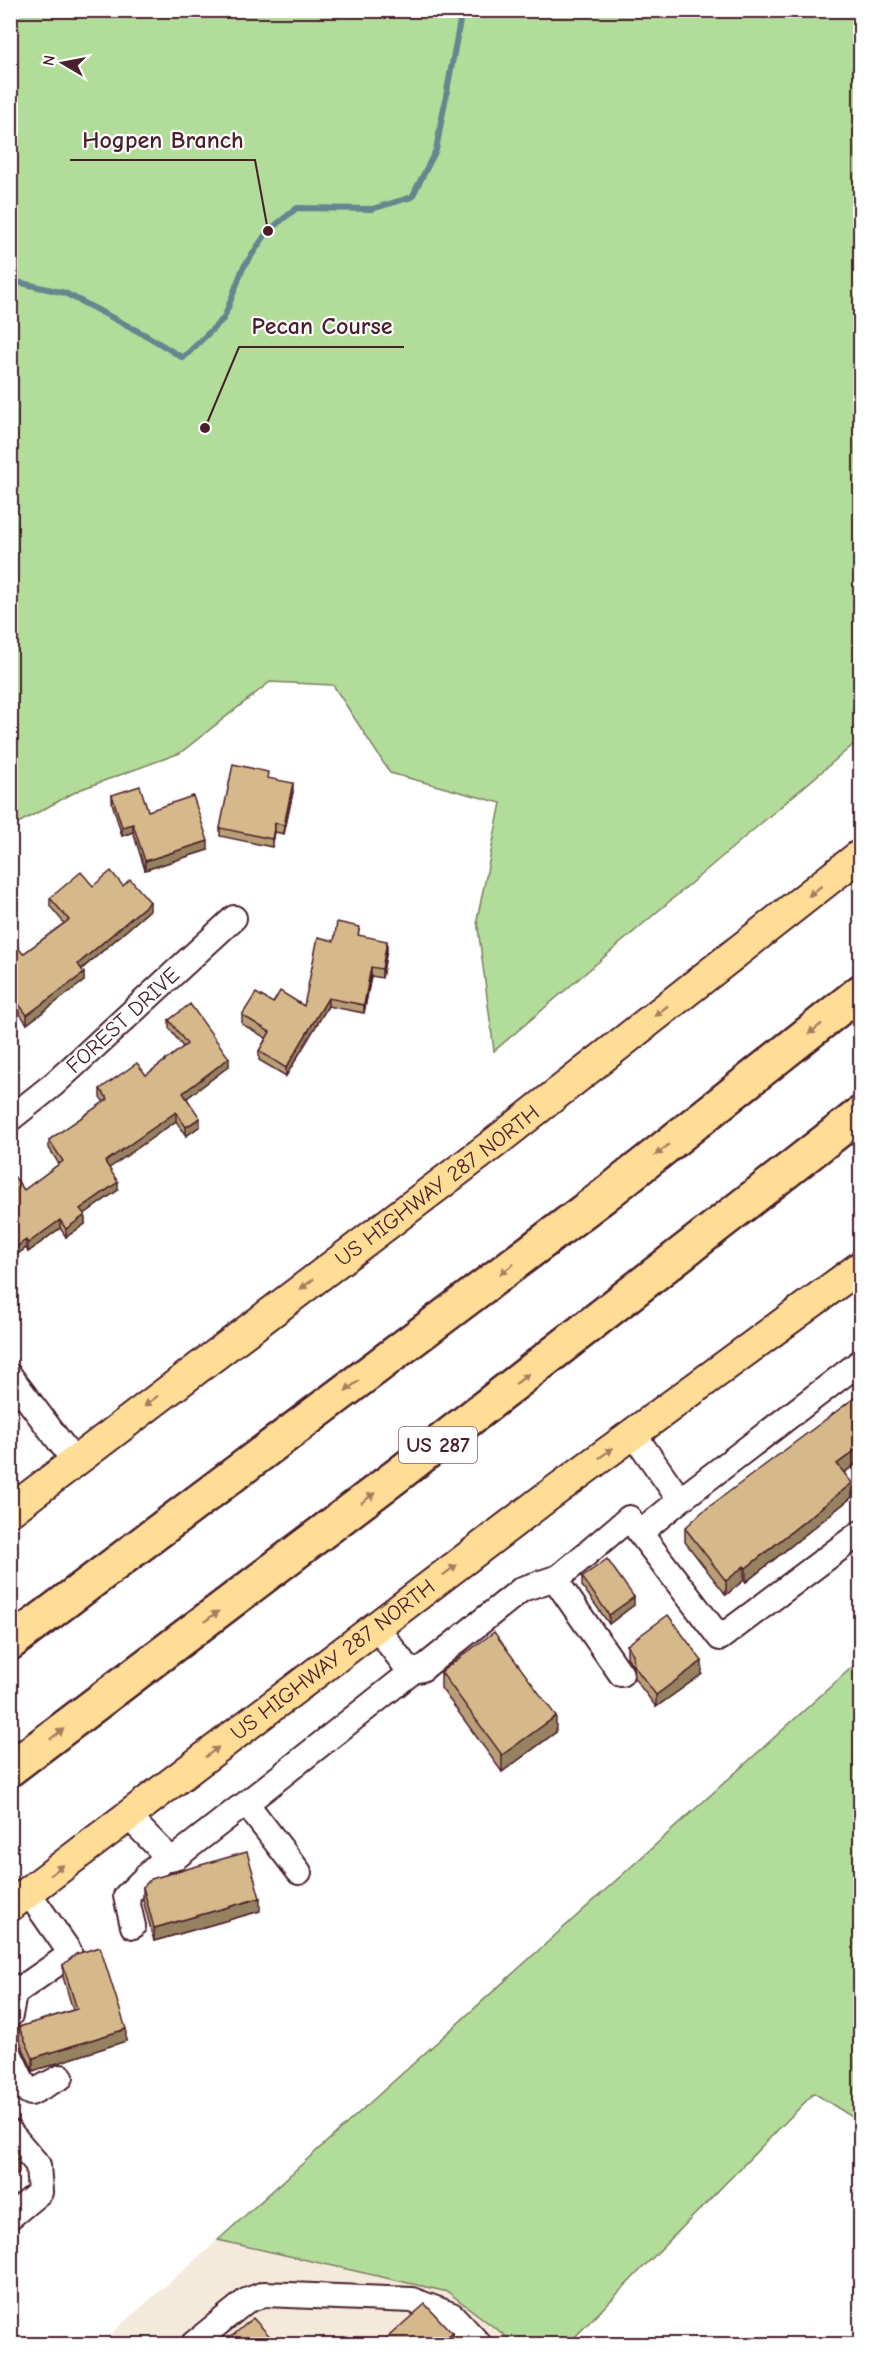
<svg xmlns="http://www.w3.org/2000/svg" width="871" height="2355" font-family="'Comic Neue',sans-serif">
  <style>
    .built { fill: #f3eadc }
    .green { fill: #b2dc99; stroke: #7e7e62; stroke-width: 1.5 }
    .lines { fill: none; stroke-linecap: round; stroke-linejoin: round }
    .stream { stroke: #66868f; stroke-width: 6 }
    .minor-casing { stroke: #4a1f2b; stroke-width: 28 }
    .major-casing { stroke: #4a1f2b; stroke-width: 34 }
    .highway-casing { stroke: #4a1f2b; stroke-width: 38 }
    .minor { stroke: #fff; stroke-width: 24 }
    .major { stroke: #fedd96; stroke-width: 30 }
    .highway { stroke: #fedd96; stroke-width: 33 }
    .wall { fill: #b89f77; stroke: #4a1f2b; stroke-width: 1.5 }
    .shaded-wall { fill: #968261; stroke: #4a1f2b; stroke-width: 1.5 }
    .building { fill: #d6b98a; stroke: #4a1f2b; stroke-width: 1.5 }
    .oneway { fill: #a47e60 }
    .labels { text-anchor: middle; dominant-baseline: central; stroke-width: 4.5; stroke-linejoin: round; paint-order: stroke }
    .shield { fill: #fff; stroke: #80626b; stroke-width: 1.5 }
    .shield-label { font-size: 21px; font-weight: bold; fill: #4a1f2b }
    .street-label { font-size: 22px; fill: #4a1f2b; stroke: #fff }
    .leader { fill: none; stroke: #4a1f2b; stroke-width: 2 }
    .callout-dot { fill: #4a1f2b; stroke: #fff; stroke-width: 2 }
    .callout-label { font-size: 24px; text-anchor: middle; font-weight: bold; fill: #4a1f2b; stroke: #fff; stroke-width: 4.5; stroke-linejoin: round; paint-order: stroke }
  </style>
  <rect width="100%" height="100%" fill="#fff"/>
  <filter id="ink" filterUnits="userSpaceOnUse"><feTurbulence type="fractalNoise" baseFrequency=".0167" numOctaves="2"/><feDisplacementMap in="SourceGraphic" scale="12" xChannelSelector="R" yChannelSelector="G"/><feConvolveMatrix kernelMatrix="1 2 1 2 8 2 1 2 1" color-interpolation-filters="sRGB"/></filter>
  <g filter="url(#ink)">
    <polygon class="built" points="218,2240 448,2292 516,2344 99,2344"/>
    <g class="green">
      <polygon points="10,11 860,11 860,739 494,1051 477,920 501,803 390,773 333,685 270,682 180,753 79,790 11,827"/>
      <polygon points="860,1660 860,2122 814,2093 568,2344 516,2344 448,2292 218,2240"/>
    </g>
    <g class="lines">
      <polyline class="stream" points="10,289 17,282 65,293 149,337 183,358 224,318 243,268 268,231 297,208 372,209 412,197 436,150 462,10"/>
      <g class="minor-casing">
        <g id="minor">
          <path id="s1" d="M10,1119l44,-35 180,-166"/>
          <polyline points="10,1376 75,1462"/>
          <polyline points="633,1433 680,1500 640,1533 720,1638 860,1533"/>
          <polyline points="680,1500 860,1362"/>
          <polyline points="376,1627 405,1665 413,1671 422,1669 522,1589 559,1577"/>
          <polyline points="621,1674 559,1585 559,1577 629,1518 640,1533"/>
          <polyline points="243,1806 413,1671"/>
          <polyline points="128,1816 170,1859 176,1857 239,1808 249,1807 299,1872"/>
          <polyline points="133,1926 126,1896 166,1857"/>
          <polyline points="10,1985 19,1990 65,1958 69,1951 28,1892"/>
          <polyline points="10,2015 15,1989"/>
          <polyline points="10,2055 27,2091 31,2093 61,2077"/>
          <polyline points="10,2132 38,2165 40,2192 10,2217"/>
          <polyline points="193,2344 246,2301 264,2294 412,2300 452,2315 479,2344"/>
        </g>
      </g>
      <g class="major-casing">
        <g id="major">
          <path id="s2" d="M10,1511l483,-367 367,-289"/>
          <path id="s3" d="M10,1906l534,-407 316,-232"/>
        </g>
      </g>
      <g class="highway-casing">
        <g id="highway">
          <polyline points="10,1643 605,1195 860,992"/>
          <polyline points="10,1769 399,1474 860,1114"/>
        </g>
      </g>
      <use href="#minor" class="minor"/>
      <use href="#major" class="major"/>
      <use href="#highway" class="highway"/>
    </g>
    <g class="wall">
      <polygon points="268,778 293,792 284,834 275,832 272,847 220,836 220,828"/>
      <polygon points="112,795 148,811 208,850 145,870 133,832 122,836 112,803"/>
      <polygon points="93,886 123,886 150,910 82,969 84,981 27,1024 15,1007 10,1011 23,954 64,923 50,906 50,898"/>
      <polygon points="360,936 387,949 382,978 371,976 364,1013 328,1006 286,1076 259,1060 259,1051 266,1038 242,1024 242,1015 273,1003 304,1006"/>
      <polygon points="169,1020 229,1066 187,1098 200,1126 186,1136 176,1121 126,1155 109,1168 118,1190 84,1214 85,1224 66,1237 60,1228 28,1252 26,1248 10,1259 10,1171 24,1190 59,1164 49,1148 49,1140 104,1102 100,1097 100,1089 146,1075 183,1047 169,1028"/>
      <polygon points="861,1393 861,1460 844,1473 852,1497 746,1582 744,1580 726,1595 685,1542 685,1528"/>
      <polygon points="582,1577 634,1605 609,1624 582,1586"/>
      <polygon points="627,1645 702,1674 656,1707 634,1678 633,1666 627,1657"/>
      <polygon points="441,1672 556,1732 502,1772 441,1688"/>
      <polygon points="143,1887 260,1911 154,1941 143,1900"/>
      <polygon points="63,1965 126,2041 33,2071 19,2039 19,2027 73,2010 63,1977"/>
    </g>
    <g class="shaded-wall">
      <polygon points="293,783 293,792 284,834 284,825"/>
      <polygon points="275,823 275,832 272,847 272,839"/>
      <polygon points="133,824 133,832 122,836 122,827"/>
      <polygon points="208,841 208,850 145,870 145,861"/>
      <polygon points="150,902 150,910 78,972 78,964"/>
      <polygon points="387,941 387,949 382,978 382,969"/>
      <polygon points="371,967 371,976 364,1013 364,1005"/>
      <polygon points="84,973 84,981 27,1024 27,1015"/>
      <polygon points="328,998 328,1006 286,1076 286,1068"/>
      <polygon points="15,999 15,1007 10,1011 10,1002"/>
      <polygon points="229,1058 229,1066 183,1101 183,1093"/>
      <polygon points="176,1112 176,1121 105,1171 105,1162"/>
      <polygon points="200,1118 200,1126 186,1136 186,1127"/>
      <polygon points="118,1182 118,1190 80,1217 80,1209"/>
      <polygon points="85,1215 85,1224 66,1237 66,1229"/>
      <polygon points="60,1220 60,1228 28,1252 28,1243"/>
      <polygon points="26,1240 26,1248 10,1259 10,1251"/>
      <polygon points="861,1446 861,1460 837,1478 837,1464"/>
      <polygon points="852,1483 852,1497 746,1582 746,1568"/>
      <polygon points="744,1566 744,1580 726,1595 726,1581"/>
      <polygon points="634,1597 634,1605 609,1624 609,1615"/>
      <polygon points="702,1661 702,1674 656,1707 656,1695"/>
      <polygon points="556,1716 556,1732 502,1772 502,1755"/>
      <polygon points="260,1898 260,1911 154,1941 154,1928"/>
      <polygon points="126,2029 126,2041 33,2071 33,2058"/>
      <polygon points="19,2157 19,2173 10,2179 10,2163"/>
      <polygon points="452,2333 452,2344 438,2344"/>
    </g>
    <g class="building">
      <polygon points="233,764 268,772 267,778 293,783 284,825 275,823 272,839 220,828"/>
      <polygon points="140,786 148,811 193,796 208,841 145,861 133,824 122,827 112,795"/>
      <polygon points="111,871 123,886 130,879 150,902 78,964 84,973 27,1015 15,999 10,1002 10,936 23,954 69,920 50,898 81,872 93,886"/>
      <polygon points="337,922 360,927 358,935 387,941 382,969 371,967 364,1005 328,998 286,1068 259,1051 270,1032 242,1015 256,993 273,1003 280,991 304,1006 318,937 334,941"/>
      <polygon points="190,1004 229,1058 183,1093 200,1118 186,1127 176,1112 126,1147 105,1162 118,1182 80,1209 85,1215 66,1229 60,1220 28,1243 26,1240 10,1251 10,1171 24,1190 63,1161 49,1140 108,1099 100,1089 137,1063 146,1075 187,1044 169,1020"/>
      <polygon points="861,1393 861,1446 837,1464 852,1483 746,1568 744,1566 726,1581 685,1528 702,1512"/>
      <polygon points="607,1559 634,1597 609,1615 582,1577"/>
      <polygon points="668,1615 702,1661 656,1695 634,1666 633,1654 627,1645"/>
      <polygon points="494,1632 556,1716 502,1755 441,1672"/>
      <polygon points="247,1852 260,1898 154,1928 143,1887 151,1879"/>
      <polygon points="100,1947 126,2029 33,2058 19,2027 77,2009 63,1965 76,1954"/>
      <polygon points="10,2145 19,2157 10,2163"/>
      <polygon points="425,2304 452,2333 438,2344 380,2344"/>
      <polygon points="253,2318 277,2344 223,2344"/>
    </g>
    <defs><path id="oneway-solid" d="M-6-.8H1V-3.2L6.5 0L1 3.2V.8H-6Z" transform="scale(1.5)"/></defs>
    <g class="oneway">
      <use href="#oneway-solid" transform="translate(815 891) rotate(142)"/>
      <use href="#oneway-solid" transform="translate(661 1011) rotate(142)"/>
      <use href="#oneway-solid" transform="translate(815 1029) rotate(142)"/>
      <use href="#oneway-solid" transform="translate(662 1150) rotate(142)"/>
      <use href="#oneway-solid" transform="translate(507 1269) rotate(143)"/>
      <use href="#oneway-solid" transform="translate(307 1284) rotate(143)"/>
      <use href="#oneway-solid" transform="translate(522 1379) rotate(-38)"/>
      <use href="#oneway-solid" transform="translate(352 1386) rotate(143)"/>
      <use href="#oneway-solid" transform="translate(151 1401) rotate(143)"/>
      <use href="#oneway-solid" transform="translate(606 1453) rotate(-36)"/>
      <use href="#oneway-solid" transform="translate(368 1498) rotate(-37)"/>
      <use href="#oneway-solid" transform="translate(450 1570) rotate(-37)"/>
      <use href="#oneway-solid" transform="translate(212 1616) rotate(-37)"/>
      <use href="#oneway-solid" transform="translate(57 1734) rotate(-37)"/>
      <use href="#oneway-solid" transform="translate(212 1752) rotate(-37)"/>
      <use href="#oneway-solid" transform="translate(57 1870) rotate(-38)"/>
    </g>
  </g>
  <g class="labels">
    <rect class="shield" x="399" y="1427" width="78" height="36" rx="4.5"/>
    <g class="shield-label">
      <text x="438" y="1445">US 287</text>
    </g>
    <g class="street-label">
      <text stroke="none"><textPath href="#s1" startOffset="150">FOREST DRIVE</textPath></text>
      <text stroke="none"><textPath href="#s2" startOffset="537">US HIGHWAY 287 NORTH</textPath></text>
      <text stroke="none"><textPath href="#s3" startOffset="406">US HIGHWAY 287 NORTH</textPath></text>
    </g>
  </g>
  <path class="leader" d="M268 231L255 160H70M205 428L239 347H404"/>
  <g class="callout-dot">
    <circle cx="268" cy="231" r="6"/>
    <circle cx="205" cy="428" r="6"/>
  </g>
  <g class="callout-label">
    <text x="163" y="148">Hogpen Branch</text>
    <text x="322" y="334">Pecan Course</text>
  </g>
  <rect width="871" height="2355" fill="none" stroke="#fff" stroke-width="36"/>
  <rect x="18" y="18" width="835" height="2319" fill="none" stroke="#4a1f2b" stroke-width="2" filter="url(#ink)"/>
  <g transform="translate(63 63) rotate(280)" stroke="#ffffff" stroke-width="4.5" paint-order="stroke">
  <path d="M0-4.5L10 22L0 15L-10 22Z" fill="#4a1f2b"/>
  <text y="-9" font-size="16" font-weight="bold" text-anchor="middle" fill="#4a1f2b">N</text>
  </g>
</svg>
